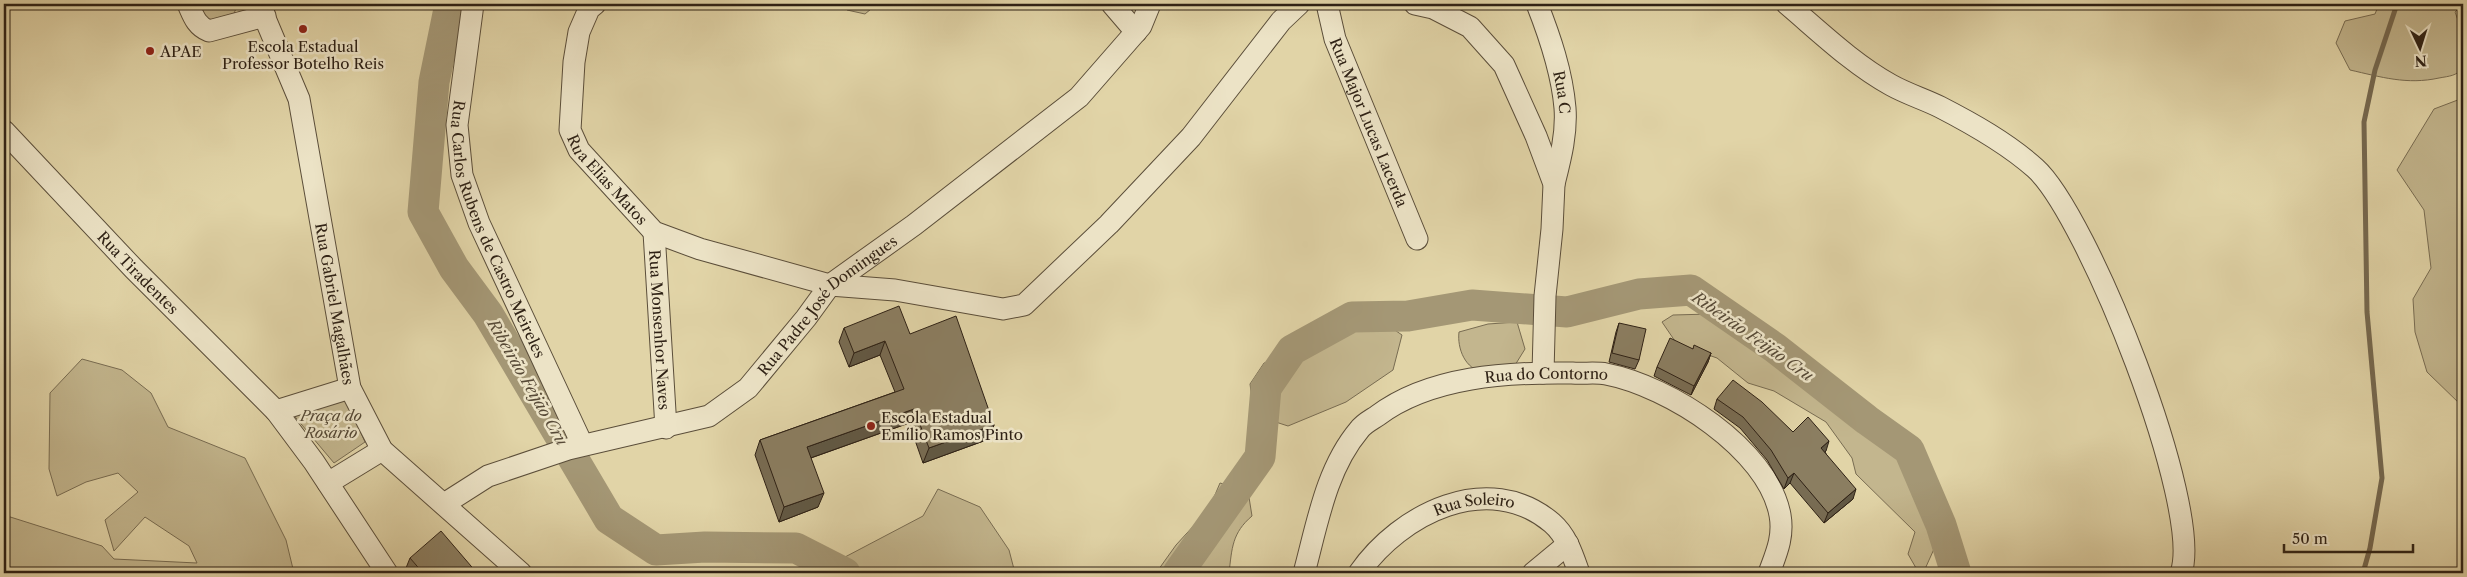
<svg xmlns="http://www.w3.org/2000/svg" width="2467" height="577" font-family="'Libre Caslon Text',serif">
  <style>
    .green { fill: #c3b68e; stroke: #786c52 }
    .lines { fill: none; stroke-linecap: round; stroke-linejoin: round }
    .stream { stroke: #75684f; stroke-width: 5 }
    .river { stroke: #a49775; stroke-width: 31 }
    .minor-casing { stroke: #5b4e3a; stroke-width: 23 }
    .minor { stroke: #ece3c6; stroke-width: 21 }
    .wall { fill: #786c53; stroke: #2e2115 }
    .shaded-wall { fill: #615844; stroke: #2e2115 }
    .building { fill: #8b7e61; stroke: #2e2115 }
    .poi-dot { fill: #8f2418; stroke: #ece3c6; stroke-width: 2 }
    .labels { text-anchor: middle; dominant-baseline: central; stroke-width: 5; stroke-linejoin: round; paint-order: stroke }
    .poi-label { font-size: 15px; fill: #2e2115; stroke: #ece3c6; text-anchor: start }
    .street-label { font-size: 15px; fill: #2e2115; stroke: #ece3c6 }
    .park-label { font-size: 15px; font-style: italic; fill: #534633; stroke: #ece3c6 }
    .water-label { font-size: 16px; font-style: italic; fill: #574a37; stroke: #ece3c6 }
  </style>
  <rect width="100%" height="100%" fill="#e1d4a7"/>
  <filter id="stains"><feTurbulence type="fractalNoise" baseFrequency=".004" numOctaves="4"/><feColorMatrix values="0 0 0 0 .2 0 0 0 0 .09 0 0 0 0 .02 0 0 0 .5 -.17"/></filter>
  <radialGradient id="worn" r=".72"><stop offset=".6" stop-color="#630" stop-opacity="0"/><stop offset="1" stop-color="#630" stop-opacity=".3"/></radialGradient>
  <g class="green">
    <polygon points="195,4 238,4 232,18 216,24 201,18"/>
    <polygon points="844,4 877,4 865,14 847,10"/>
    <path d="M2379,4h84l-8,8 8,22v34c-7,8 -13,8 -24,10 -32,7 -58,-1 -89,-8l-14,-27 9,-22 30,-7z"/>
    <polygon points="2463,98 2463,405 2461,405 2427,372 2415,332 2413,299 2431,268 2424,210 2397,170 2434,109"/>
    <polygon points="1710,314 1752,342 1899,455 1913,473 1934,549 1925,569 1916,568 1908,554 1915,532 1856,474 1852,458 1826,422 1774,391 1748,383 1717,358 1677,344 1662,322 1673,315"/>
    <path d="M1517,322l8,27 -13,21c-9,1 -20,4 -28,2 -19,-2 -27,-24 -25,-40l29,-8z"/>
    <polygon points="1386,324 1402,335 1393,370 1346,402 1288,426 1254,415 1250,384 1264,363 1304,352 1363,328"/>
    <polygon points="82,359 122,370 151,393 168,427 245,458 286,540 294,573 4,573 4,515 102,546 114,559 197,563 189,546 145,517 114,551 105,520 138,492 118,473 86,482 57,496 49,469 50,393"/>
    <polygon points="344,395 365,442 334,463 291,412"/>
    <path d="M1220,483l28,8 4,25c-20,17 -20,32 -23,57h-73l20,-28 33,-36z"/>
    <polygon points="938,489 980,507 1009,550 1015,573 835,573 845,557 923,516"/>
  </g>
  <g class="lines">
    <polyline class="stream" points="2363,573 2370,548 2382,478 2367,312 2364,122 2375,70 2397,4"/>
    <g class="river">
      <polyline points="450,4 434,82 423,212 454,268 488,314 609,519 656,550 705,547 796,548 845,573"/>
      <polyline points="1178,573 1260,457 1266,388 1292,350 1352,317 1408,316 1472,305 1567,312 1639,294 1691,290 1775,348 1867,420 1909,450 1941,525 1956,573"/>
    </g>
    <g class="minor-casing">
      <g id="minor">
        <path d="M188,4c5,11 8,22 21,27l56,-15"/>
        <path id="s1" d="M259,4l40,95 51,289 32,62 139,123"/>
        <path id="s2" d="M473,4l-16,121 5,50 17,48 103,221"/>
        <path id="s3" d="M595,4l-6,5 -10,23 -5,30 -4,68 9,20 75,82 46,17 130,36 65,5 108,19 21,-4 85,-81 82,-87 90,-116 18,-17"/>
        <polyline points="1112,4 1136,32"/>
        <path id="s4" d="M1327,4l8,35 82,200"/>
        <polyline points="1415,4 1433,8 1470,27 1504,65 1536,136 1554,184 1552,229 1545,296 1543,373"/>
        <path id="s5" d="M1537,4c13,33 25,68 28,104 2,26 -5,52 -11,76"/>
        <path d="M1787,4c33,28 66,60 104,81 16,9 33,14 49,22 33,17 67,36 95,61 52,46 169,340 146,405"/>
        <path id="s6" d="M4,131l130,138 142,142 38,51 73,111"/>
        <path id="s7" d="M654,232l12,196"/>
        <polyline points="276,411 350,388"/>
        <polyline points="328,483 382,450"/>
        <path id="s8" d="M444,504l44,-28 80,-27 141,-33 39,-28 58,-70 24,-33 84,-60 165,-128 62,-71 9,-22"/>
        <path id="s9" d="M1304,573c13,-48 22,-104 55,-143 4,-6 12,-10 18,-14 53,-40 131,-44 195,-43 11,1 24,-1 34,1 63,12 162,75 174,141 4,22 -4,39 -11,58"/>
        <path id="s10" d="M1359,573c41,-59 129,-104 193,-50 15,13 21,33 27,50"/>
        <polyline points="1533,573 1568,544"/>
      </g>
    </g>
    <use href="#minor" class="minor"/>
  </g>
  <g class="wall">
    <polygon points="1619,323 1639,360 1635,369 1609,362 1616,332"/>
    <polygon points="844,328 910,334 994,425 989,439 923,463 909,423 811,458 818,507 779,522 755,455 760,440 895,392 880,355 849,367 839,342"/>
    <polygon points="1693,349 1711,353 1708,362 1691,395 1654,376 1657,367"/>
    <polygon points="1717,399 1793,432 1826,451 1825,452 1853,499 1824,523 1790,483 1784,489 1767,460 1740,428 1714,409"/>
    <polygon points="410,558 477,573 404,573"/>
  </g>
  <g class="shaded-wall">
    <polygon points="885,341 880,355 849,367 854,353"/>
    <polygon points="1711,353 1708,362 1691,395 1694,386"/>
    <polygon points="914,409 909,423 802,461 807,447"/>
    <polygon points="994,425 989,439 923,463 929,448"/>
    <polygon points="1829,441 1826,451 1818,458 1821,448"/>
    <polygon points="1794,473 1790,483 1784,489 1788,478"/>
    <polygon points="1856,489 1853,499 1824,523 1828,513"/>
    <polygon points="824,493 818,507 779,522 784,507"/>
  </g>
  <g class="building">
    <polygon points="899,306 910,334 956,316 994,425 929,448 914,409 807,447 824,493 784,507 760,440 904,389 885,341 854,353 844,328"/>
    <polygon points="1619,323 1646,329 1639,360 1612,353"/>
    <polygon points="1670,338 1693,349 1694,345 1711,353 1694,386 1657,367"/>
    <polygon points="1733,380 1762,402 1793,432 1808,417 1829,441 1821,448 1856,489 1828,513 1794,473 1788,478 1771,450 1743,417 1717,399"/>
    <polygon points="441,531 477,573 423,573 410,558"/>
  </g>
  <g class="poi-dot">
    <circle cx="303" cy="29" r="5"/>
    <circle cx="150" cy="51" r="5"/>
    <circle cx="871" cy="426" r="5"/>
  </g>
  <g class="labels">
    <g class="poi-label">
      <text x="303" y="46" text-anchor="middle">Escola Estadual<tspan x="303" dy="17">Professor Botelho Reis</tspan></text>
      <text x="160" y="51">APAE</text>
      <text x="881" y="417">Escola Estadual<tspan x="881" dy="17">Emílio Ramos Pinto</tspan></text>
    </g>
    <g class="street-label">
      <text stroke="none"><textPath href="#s5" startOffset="92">Rua C</textPath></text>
      <text stroke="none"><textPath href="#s4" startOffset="126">Rua Major Lucas Lacerda</textPath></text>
      <text stroke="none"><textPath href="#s3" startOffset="194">Rua Elias Matos</textPath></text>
      <text stroke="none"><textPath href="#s2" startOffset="234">Rua Carlos Rubens de Castro Meireles</textPath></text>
      <text stroke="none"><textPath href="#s6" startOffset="195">Rua Tiradentes</textPath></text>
      <text stroke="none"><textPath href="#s1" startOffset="311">Rua Gabriel Magalhães</textPath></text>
      <text stroke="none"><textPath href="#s8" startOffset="445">Rua Padre José Domingues</textPath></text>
      <text stroke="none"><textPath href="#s7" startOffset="98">Rua Monsenhor Naves</textPath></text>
      <text stroke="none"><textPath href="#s9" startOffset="355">Rua do Contorno</textPath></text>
      <text stroke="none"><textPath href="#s10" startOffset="140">Rua Soleiro</textPath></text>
    </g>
    <g class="park-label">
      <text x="331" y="415">Praça do<tspan x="331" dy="17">Rosário</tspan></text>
    </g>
    <g class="water-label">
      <text transform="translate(1753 336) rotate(35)">Ribeirão Feijão Cru</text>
      <text transform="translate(528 382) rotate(60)">Ribeirão Feijão Cru</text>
    </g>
  </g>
  <rect width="2467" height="577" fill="none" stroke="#e1d4a7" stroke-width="20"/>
  <rect x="5" y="5" width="2457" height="567" fill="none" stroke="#2e2115" stroke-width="2.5"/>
  <rect x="10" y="10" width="2447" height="557" fill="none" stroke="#2e2115"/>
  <g transform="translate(2420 48) rotate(176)" stroke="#ece3c6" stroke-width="4" paint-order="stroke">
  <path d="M0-4L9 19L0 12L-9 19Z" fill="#2e2115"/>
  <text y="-8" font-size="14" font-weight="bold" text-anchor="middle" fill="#2e2115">N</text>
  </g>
  <path d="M2284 544v8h129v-8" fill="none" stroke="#2e2115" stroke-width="2.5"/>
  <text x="2292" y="544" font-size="15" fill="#2e2115" stroke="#ece3c6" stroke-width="4" paint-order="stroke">50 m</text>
  <rect width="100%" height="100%" filter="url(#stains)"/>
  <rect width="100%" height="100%" fill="url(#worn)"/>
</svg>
